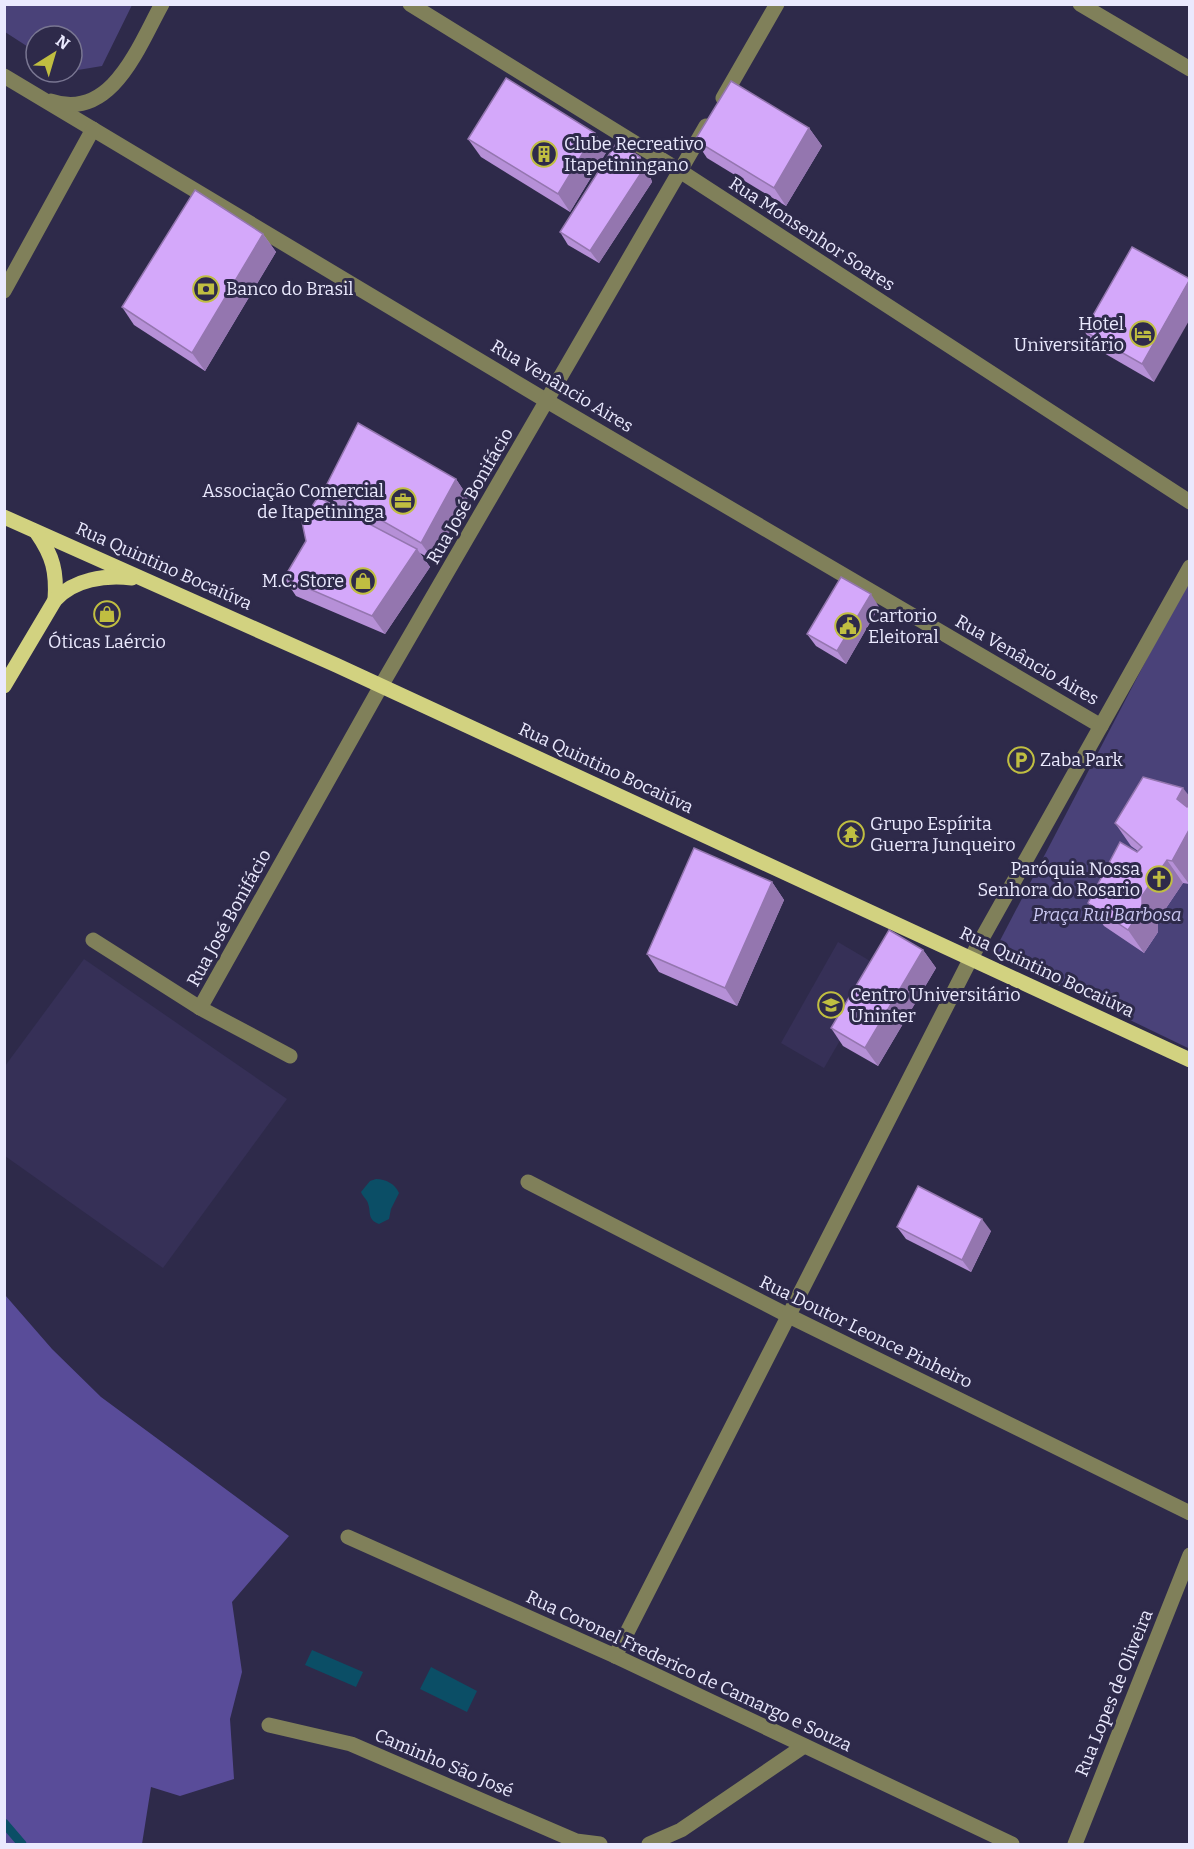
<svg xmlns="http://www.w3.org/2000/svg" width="1194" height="1849" font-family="Bitter,serif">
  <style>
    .built { fill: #363057 }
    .green { fill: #4a4279 }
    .forest { fill: #594c99 }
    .water { fill: #0b4e66 }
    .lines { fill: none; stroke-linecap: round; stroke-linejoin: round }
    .stream { stroke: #0b4e66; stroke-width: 9 }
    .minor { stroke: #80805a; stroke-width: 15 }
    .major { stroke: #d2d280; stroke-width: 15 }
    .wall { fill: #b690d7 }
    .shaded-wall { fill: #9476af }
    .building { fill: #d4a8fa; stroke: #9476af; stroke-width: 1.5 }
    .labels { text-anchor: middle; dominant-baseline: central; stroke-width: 6; stroke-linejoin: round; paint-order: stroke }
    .poi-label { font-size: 18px; fill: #eae9fe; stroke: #2e2a4a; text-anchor: start }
    .street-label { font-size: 18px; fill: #eae9fe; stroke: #2e2a4a }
    .park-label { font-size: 18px; font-style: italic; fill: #cac7f2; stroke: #2e2a4a }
  </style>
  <rect width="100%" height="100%" fill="#2e2a4a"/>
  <g class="built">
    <polygon points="838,942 882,968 824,1068 781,1043"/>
    <polygon points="84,959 287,1099 163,1268 5,1156 5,1066"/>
  </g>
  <g class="green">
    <polygon points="4,5 5,4 132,5 102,66 72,71 72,36 36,36 36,52 5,32"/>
    <polygon points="1189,578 1190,1045 1188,1048 993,954"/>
  </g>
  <polygon class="forest" points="5,1295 52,1349 101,1397 289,1536 232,1602 242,1672 230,1719 234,1779 180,1796 151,1787 142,1844 5,1844"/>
  <g class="water">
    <path d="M376,1179c10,0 19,5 23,14l-8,16 -2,10 -10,5c-13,-5 -7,-13 -12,-23 -2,-3 -5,-6 -6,-9l9,-11z"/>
    <polygon points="312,1650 363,1672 356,1687 305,1665"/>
    <polygon points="431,1667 477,1691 467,1712 420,1689"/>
  </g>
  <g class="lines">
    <polyline class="stream" points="4,1823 22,1844"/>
    <g class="minor">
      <polyline points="410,4 680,171 1190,502"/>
      <polyline points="1080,4 1190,69"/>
      <polyline points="4,76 547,401 1101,726"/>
      <polyline points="723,98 777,4"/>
      <path d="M51,101c61,21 88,-56 111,-97"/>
      <polyline points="4,291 93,129"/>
      <polyline points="93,940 200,1008 290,1056"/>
      <polyline points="200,1008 381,686 706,126"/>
      <polyline points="528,1182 789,1316 1190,1513"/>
      <polyline points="348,1537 615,1656 1012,1844"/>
      <polyline points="615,1656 971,958 1190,567"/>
      <polyline points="269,1725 351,1744 576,1841 600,1844"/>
      <polyline points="649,1844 681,1830 804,1746"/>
      <polyline points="1075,1844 1190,1555"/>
    </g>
    <g class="major">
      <polyline points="4,517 336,665 1190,1060"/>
      <path d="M37,533c16,23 20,39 18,67"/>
      <path d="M4,686l51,-86c19,-21 50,-25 77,-22"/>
    </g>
  </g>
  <g class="wall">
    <polygon points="809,128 822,146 786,206 707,158 695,140"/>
    <polygon points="595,133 607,151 570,212 481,157 468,139"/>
    <polygon points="640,157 648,170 652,182 599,263 568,245 560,232"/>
    <polygon points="263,234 276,252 205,371 134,325 122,307"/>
    <polygon points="1132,247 1154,382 1097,349 1084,331"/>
    <polygon points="456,479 468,497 434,561 420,553 430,567 385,634 296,596 284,578 367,523 337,506 325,488"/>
    <polygon points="879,607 846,664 816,646 807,634"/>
    <polygon points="1190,797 1190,882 1189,884 1183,883 1158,920 1158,932 1144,953 1104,926 1088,903 1138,851 1131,846 1115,823"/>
    <polygon points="772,882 784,900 737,1006 659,972 647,954"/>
    <polygon points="923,950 936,968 878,1066 843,1046 831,1028"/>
    <polygon points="897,1227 991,1231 971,1272 906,1239"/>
  </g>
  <g class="shaded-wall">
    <polygon points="809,128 822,146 786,206 774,188"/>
    <polygon points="595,133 607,151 570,212 558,194"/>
    <polygon points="640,157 648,170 652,182 599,263 590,251"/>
    <polygon points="263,234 276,252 205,371 192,353"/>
    <polygon points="1190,279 1190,319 1154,382 1142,364"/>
    <polygon points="456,479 468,497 434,561 421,543"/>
    <polygon points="417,549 430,567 385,634 372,616"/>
    <polygon points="871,594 879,607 846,664 837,651"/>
    <polygon points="1183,788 1190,797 1190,817 1177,799"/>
    <polygon points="1190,828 1190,882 1189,884 1172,861"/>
    <polygon points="1167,860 1183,883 1158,920 1158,932 1144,953 1128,930 1142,896"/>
    <polygon points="772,882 784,900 737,1006 725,988"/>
    <polygon points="923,950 936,968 878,1066 865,1048"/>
    <polygon points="982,1219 991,1231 971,1272 962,1260"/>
  </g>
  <g class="building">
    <polygon points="506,78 595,133 558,194 468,139"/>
    <polygon points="731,81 809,128 774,188 695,140"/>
    <polygon points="617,142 640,157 643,170 590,251 560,232"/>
    <polygon points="195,190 263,234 192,353 122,307"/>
    <polygon points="1132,247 1190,279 1142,364 1084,331"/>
    <polygon points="358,423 456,479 421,543 325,488"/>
    <polygon points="318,497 417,549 372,616 284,578 306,541 302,522"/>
    <polygon points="841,577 871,594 837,651 807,634"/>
    <polygon points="1143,777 1183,788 1177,799 1187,807 1190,804 1190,828 1172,861 1167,860 1142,896 1142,909 1128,930 1088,903 1120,842 1137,852 1142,847 1115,823"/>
    <polygon points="694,848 772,882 725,988 647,954"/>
    <polygon points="889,930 923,950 865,1048 831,1028"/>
    <polygon points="918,1186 982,1219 962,1260 897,1227"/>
  </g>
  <defs>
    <g id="building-ring" transform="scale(1.35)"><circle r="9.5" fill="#2e2a4a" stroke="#c0be41" stroke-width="1.5"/><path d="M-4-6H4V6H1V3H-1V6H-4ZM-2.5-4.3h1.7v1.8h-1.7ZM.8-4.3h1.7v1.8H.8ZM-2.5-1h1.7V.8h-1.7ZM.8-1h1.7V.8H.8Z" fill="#c0be41"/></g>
    <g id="bank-ring" transform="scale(1.35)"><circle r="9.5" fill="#2e2a4a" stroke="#c0be41" stroke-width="1.5"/><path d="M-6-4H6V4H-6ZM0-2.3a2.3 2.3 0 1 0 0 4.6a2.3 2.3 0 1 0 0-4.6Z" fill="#c0be41"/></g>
    <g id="hotel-ring" transform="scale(1.35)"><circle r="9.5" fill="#2e2a4a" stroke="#c0be41" stroke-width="1.5"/><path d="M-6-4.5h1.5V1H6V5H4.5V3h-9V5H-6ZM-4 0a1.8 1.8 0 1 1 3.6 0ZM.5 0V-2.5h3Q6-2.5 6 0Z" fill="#c0be41"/></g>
    <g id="office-ring" transform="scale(1.35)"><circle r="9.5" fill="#2e2a4a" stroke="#c0be41" stroke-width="1.5"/><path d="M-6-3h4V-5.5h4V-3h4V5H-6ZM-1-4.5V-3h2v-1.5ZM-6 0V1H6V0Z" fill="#c0be41"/></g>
    <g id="shop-ring" transform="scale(1.35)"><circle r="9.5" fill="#2e2a4a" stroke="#c0be41" stroke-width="1.5"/><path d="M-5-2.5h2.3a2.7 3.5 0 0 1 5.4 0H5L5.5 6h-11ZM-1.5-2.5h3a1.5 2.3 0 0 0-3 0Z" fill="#c0be41"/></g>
    <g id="civic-ring" transform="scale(1.35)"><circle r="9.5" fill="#2e2a4a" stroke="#c0be41" stroke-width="1.5"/><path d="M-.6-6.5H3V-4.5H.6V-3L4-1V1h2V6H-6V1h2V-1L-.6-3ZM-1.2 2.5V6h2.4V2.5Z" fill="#c0be41"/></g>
    <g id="parking-ring" transform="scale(1.35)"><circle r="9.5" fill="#2e2a4a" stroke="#c0be41" stroke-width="1.5"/><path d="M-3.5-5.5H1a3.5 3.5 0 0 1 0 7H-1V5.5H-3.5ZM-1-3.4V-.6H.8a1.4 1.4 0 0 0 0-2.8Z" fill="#c0be41"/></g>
    <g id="temple-ring" transform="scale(1.35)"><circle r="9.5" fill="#2e2a4a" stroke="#c0be41" stroke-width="1.5"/><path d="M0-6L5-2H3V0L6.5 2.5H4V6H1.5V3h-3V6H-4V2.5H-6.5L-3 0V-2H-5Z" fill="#c0be41"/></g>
    <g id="church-ring" transform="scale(1.35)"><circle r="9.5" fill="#2e2a4a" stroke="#c0be41" stroke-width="1.5"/><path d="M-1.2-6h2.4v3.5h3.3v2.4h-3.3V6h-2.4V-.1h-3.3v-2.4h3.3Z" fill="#c0be41"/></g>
    <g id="university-ring" transform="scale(1.35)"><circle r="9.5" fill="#2e2a4a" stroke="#c0be41" stroke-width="1.5"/><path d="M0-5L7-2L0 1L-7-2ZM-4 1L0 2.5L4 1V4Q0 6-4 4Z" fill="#c0be41"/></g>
  </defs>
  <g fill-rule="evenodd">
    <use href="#building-ring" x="544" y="154"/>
    <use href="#bank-ring" x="206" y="289"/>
    <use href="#hotel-ring" x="1143" y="334"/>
    <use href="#office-ring" x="403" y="501"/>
    <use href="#shop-ring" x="363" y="581"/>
    <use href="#shop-ring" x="107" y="614"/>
    <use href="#civic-ring" x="848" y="626"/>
    <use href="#parking-ring" x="1021" y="760"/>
    <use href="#temple-ring" x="851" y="834"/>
    <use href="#church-ring" x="1159" y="879"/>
    <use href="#university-ring" x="831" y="1005"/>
  </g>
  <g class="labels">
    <g class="poi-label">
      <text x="564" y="144">Clube Recreativo<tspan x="564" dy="21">Itapetiningano</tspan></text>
      <text x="226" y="289">Banco do Brasil</text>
      <text x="1124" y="324" text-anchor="end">Hotel<tspan x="1124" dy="21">Universitário</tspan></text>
      <text x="384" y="491" text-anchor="end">Associação Comercial<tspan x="384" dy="21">de Itapetininga</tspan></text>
      <text x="344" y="581" text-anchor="end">M.C. Store</text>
      <text x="868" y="616">Cartorio<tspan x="868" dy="21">Eleitoral</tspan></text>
      <text x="107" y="642" text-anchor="middle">Óticas Laércio</text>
      <text x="1040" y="760">Zaba Park</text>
      <text x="870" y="824">Grupo Espírita<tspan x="870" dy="21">Guerra Junqueiro</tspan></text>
      <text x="1140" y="869" text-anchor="end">Paróquia Nossa<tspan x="1140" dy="21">Senhora do Rosario</tspan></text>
      <text x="850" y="995">Centro Universitário<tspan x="850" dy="21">Uninter</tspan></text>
    </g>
    <g class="street-label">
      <text transform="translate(812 234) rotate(33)">Rua Monsenhor Soares</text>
      <text transform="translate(562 386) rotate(31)">Rua Venâncio Aires</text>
      <text transform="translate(470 496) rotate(-60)">Rua José Bonifácio</text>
      <text transform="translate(164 566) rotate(24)">Rua Quintino Bocaiúva</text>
      <text transform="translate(1027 660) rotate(30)">Rua Venâncio Aires</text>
      <text transform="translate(606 768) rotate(25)">Rua Quintino Bocaiúva</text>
      <text transform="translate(229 918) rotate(-61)">Rua José Bonifácio</text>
      <text transform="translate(1047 972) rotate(25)">Rua Quintino Bocaiúva</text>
      <text transform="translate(866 1332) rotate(26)">Rua Doutor Leonce Pinheiro</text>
      <text transform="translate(689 1671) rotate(25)">Rua Coronel Frederico de Camargo e Souza</text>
      <text transform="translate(1114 1693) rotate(-68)">Rua Lopes de Oliveira</text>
      <text transform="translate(444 1763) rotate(23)">Caminho São José</text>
    </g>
    <g class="park-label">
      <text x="1107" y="915">Praça Rui Barbosa</text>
    </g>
  </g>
  <rect width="1194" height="1849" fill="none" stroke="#eae9fe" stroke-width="12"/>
  <g transform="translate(54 54) rotate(37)"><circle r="28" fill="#2e2a4a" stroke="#797692" stroke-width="1.5"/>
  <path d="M0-4.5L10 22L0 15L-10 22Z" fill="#c0be41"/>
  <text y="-9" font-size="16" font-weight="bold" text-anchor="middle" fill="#eae9fe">N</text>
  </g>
</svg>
